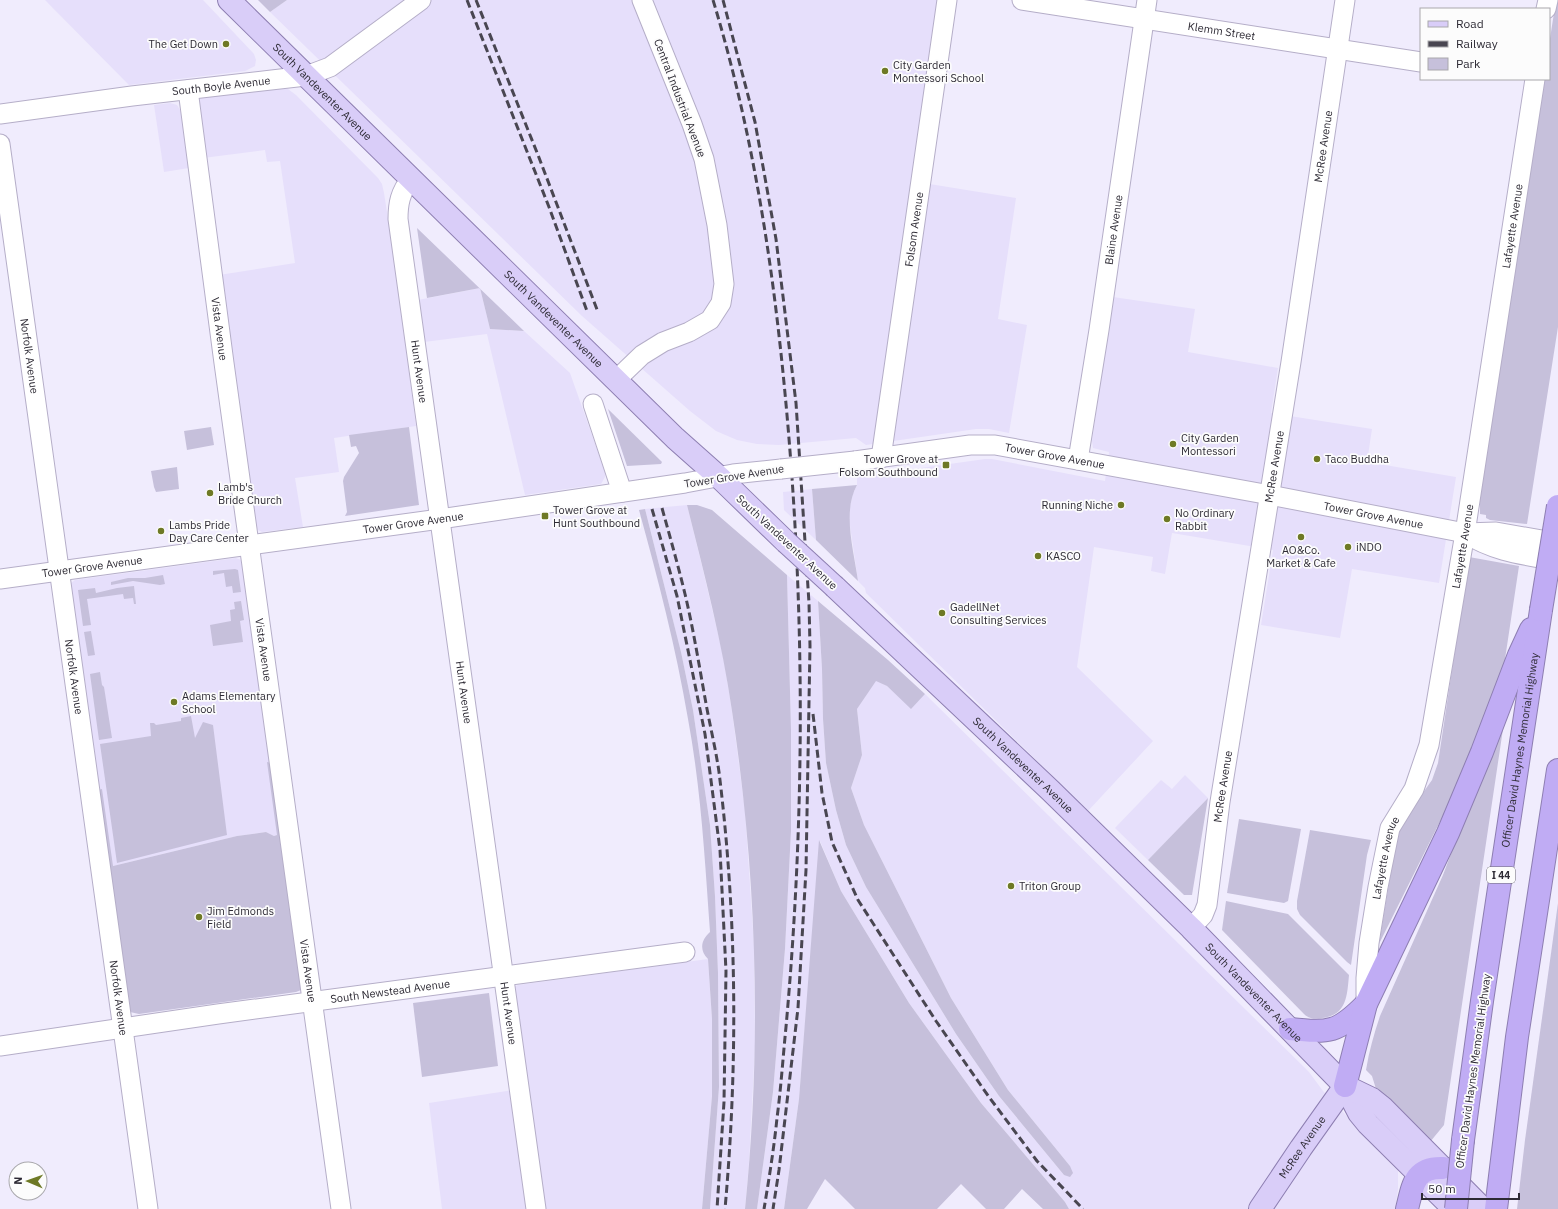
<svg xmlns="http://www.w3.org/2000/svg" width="1558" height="1209" font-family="'IBM Plex Sans',sans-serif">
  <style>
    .built { fill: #e6dffb }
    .green { fill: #c6c0db }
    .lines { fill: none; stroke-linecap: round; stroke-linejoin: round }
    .minor-casing { stroke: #b5aec8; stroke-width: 21 }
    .major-casing { stroke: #8d7eb1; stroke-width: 24 }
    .highway-casing { stroke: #8d7eb1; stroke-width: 24 }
    .minor { stroke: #fff; stroke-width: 19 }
    .major { stroke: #d9cdf8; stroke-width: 22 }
    .highway { stroke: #c0acf4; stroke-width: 22 }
    .rail { stroke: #494651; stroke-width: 3; stroke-dasharray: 8 4; stroke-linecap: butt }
    .minor-bridge-casing { stroke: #b5aec8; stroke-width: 21; stroke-linecap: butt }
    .major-bridge-casing { stroke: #8d7eb1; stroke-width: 24; stroke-linecap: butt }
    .highway-bridge-casing { stroke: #8d7eb1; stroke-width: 24; stroke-linecap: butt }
    .minor-bridge { stroke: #fff; stroke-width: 19 }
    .major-bridge { stroke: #d9cdf8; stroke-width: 22 }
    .highway-bridge { stroke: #c0acf4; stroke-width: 22 }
    .poi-dot { fill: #6e7925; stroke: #fcfcfc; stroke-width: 1.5 }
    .labels { text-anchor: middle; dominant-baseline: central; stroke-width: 3.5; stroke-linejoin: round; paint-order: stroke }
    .shield { fill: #fcfcfc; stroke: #6b6970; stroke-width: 1 }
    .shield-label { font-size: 10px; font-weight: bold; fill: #2d2a34 }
    .street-label { font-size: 11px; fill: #2d2a34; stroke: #fcfcfc }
    .poi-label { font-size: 11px; fill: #2d2a34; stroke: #fcfcfc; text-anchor: start }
  </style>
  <rect width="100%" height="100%" fill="#f0ecfd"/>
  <g class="built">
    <polygon points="45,0 203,0 254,54 256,60 255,66 245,71 129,85"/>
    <polygon points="287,0 939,0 911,181 1016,198 998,319 1027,325 1009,433 989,429 976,429 866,445 856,438 779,445 757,444 737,440 716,431 690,411 582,316 270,12"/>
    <polygon points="278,87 288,89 296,95 378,178 382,184 384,193 393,250 416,426 334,438 339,472 295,478 303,527 262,532 258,530 255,523 219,275 295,263 280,161 267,162 265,150 203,158 197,106 200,99 206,96"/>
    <polygon points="170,103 177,105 182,113 189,168 164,172 154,105"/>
    <polygon points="480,288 490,329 524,331 570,373 605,472 605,477 601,484 525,495 487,334 424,342 418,300"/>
    <polygon points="1113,297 1195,309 1188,352 1278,368 1271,413 1372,429 1367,462 1456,477 1439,583 1352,569 1340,638 1261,625 1273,550 1172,533 1165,574 1151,571 1153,557 1094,547 1077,667 1153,741 1088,811 866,593 865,588 858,581 849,519 850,507 853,493 857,485 857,477 985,459 992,459 1105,481 1109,452 1093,448 1092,441"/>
    <polygon points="812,489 816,540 784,510 783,492"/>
    <polygon points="687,505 703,570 723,655 732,711 745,810 754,945 755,1046 749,1163 745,1209 710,1209 719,1087 718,973 715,896 710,825 693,710 681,652 645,509"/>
    <polygon points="236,558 241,560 244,567 281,834 274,836 266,832 237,836 109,867 70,584 75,580"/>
    <polygon points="787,575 818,601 822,669 823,719 826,763 836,810 846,845 866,887 956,1034 999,1096 1064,1175 1070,1166 1008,1090 951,998 864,825 851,788 862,755 857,709 876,680 887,686 911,708 925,694 1309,1072 1323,1091 1398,1170 1398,1190 1395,1209 1069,1209 1065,1202 981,1103 909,1003 841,891 820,841 799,1099 784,1209 757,1209 773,1092 785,949 791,831 791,730"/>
    <polygon points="1185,775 1208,798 1148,860 1115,828 1161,780 1172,789"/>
    <polygon points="708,959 712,1019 712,1096 702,1209 442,1209 429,1103 527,1088 514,987 518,985"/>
  </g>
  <g class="green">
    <polygon points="258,0 287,0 270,12"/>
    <polygon points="1556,0 1558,0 1558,327 1527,524 1490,520 1486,518 1486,515 1480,514 1480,493 1544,79 1549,79 1549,45"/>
    <polygon points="417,228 524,331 490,329 480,288 427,298"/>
    <polygon points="608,409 662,462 661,464 627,466"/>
    <polygon points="211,427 214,445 187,450 184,431"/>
    <polygon points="409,427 419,505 345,516 347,512 343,481 344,477 359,453 356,446 351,447 349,435"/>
    <polygon points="177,467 179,489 156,492 154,487 151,471"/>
    <path d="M857,485c-15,27 -3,66 1,96l-42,-41 -4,-51z"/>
    <path d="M687,505h10l15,5 75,65 4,155v101l-6,118 -12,143 -16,117h-12c17,-165 12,-334 -13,-498 -10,-70 -28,-138 -45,-206z"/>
    <path d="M645,509l36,143 12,58 17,115 5,71 3,77 1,114 -9,122h-8l10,-113v-77l-4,-60c-9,-9 -7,-19 2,-27 -5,-71 -9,-143 -22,-213 -12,-71 -30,-140 -49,-209z"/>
    <polygon points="1469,557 1519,566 1502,679 1479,743 1379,944 1397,835 1403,821 1432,780 1438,763"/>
    <polygon points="235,569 238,570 241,592 233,593 232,586 226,587 224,573 213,575 213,571"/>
    <polygon points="163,575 165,584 160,585 133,581 111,585 111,582 128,578 145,578"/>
    <polygon points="134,586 136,604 134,604 133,598 124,599 123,594 87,599 91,625 83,626 78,590 95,588 96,593 117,588"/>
    <polygon points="241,601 244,620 240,621 243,642 213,646 210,625 231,621 230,610 235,609 234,602"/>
    <polygon points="818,601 888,660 925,694 911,709 887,686 876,681 857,709 862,755 851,788 864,825 951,998 1008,1090 1070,1166 1073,1173 1070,1177 1064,1175 999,1096 956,1034 866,887 846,845 836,810 826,763 823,719 822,669"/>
    <polygon points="91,631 95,655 88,656 84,632"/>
    <polygon points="100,672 102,685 104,687 112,738 99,740 90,674"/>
    <polygon points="191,716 195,738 203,722 213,725 227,835 117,863 100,744 151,736 150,723 154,723 156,725 181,721 181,718"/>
    <path d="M1499,727l4,2 -59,396 -14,17 -54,-53 -4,-13 -6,-6c3,-19 8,-36 14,-54l63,-141z"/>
    <polygon points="267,762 271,763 302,986 301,990 296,992 139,1014 130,1012 98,790 102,789 113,866 237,836 266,832 274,836 277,835"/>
    <polygon points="1208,798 1192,895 1184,895 1148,860"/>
    <polygon points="1239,819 1301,829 1288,901 1284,903 1227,893"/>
    <polygon points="1310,830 1371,840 1367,855 1351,965 1347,962 1300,915 1297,909 1297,901"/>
    <polygon points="819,840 841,891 909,1003 981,1103 1065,1202 1069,1209 1043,1209 1022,1189 1004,1209 986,1209 961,1184 937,1209 855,1209 825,1179 807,1209 784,1209 799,1099"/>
    <path d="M1226,901l62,13 61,61c-2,21 -2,40 -27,43 -7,1 -13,1 -18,-4l-82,-84z"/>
    <polygon points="1558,903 1558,1209 1517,1209 1525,1140"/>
    <polygon points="489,993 498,1066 422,1077 413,1003"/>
  </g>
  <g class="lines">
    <g class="minor-casing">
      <g id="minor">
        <path id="s1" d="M1022,0l399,62"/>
        <polyline points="1546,9 1548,0"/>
        <path id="s2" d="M188,90l36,273 117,846"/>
        <path id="s3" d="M0,114l132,-18 174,-20 24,-9 91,-67"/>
        <path id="s4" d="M0,144l148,1065"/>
        <path id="s5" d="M411,179c-11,13 -13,25 -13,40l138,990"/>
        <polyline points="616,380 642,355 663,342 689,332 710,320 721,303 724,284 717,225 704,159 692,124 642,0"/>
        <polyline points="593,404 622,492"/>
        <path id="s6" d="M881,458l66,-458"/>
        <path id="s7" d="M1078,460l21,-130 48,-330"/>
        <path id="s8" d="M855,461l115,-16h25l275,50 195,38 31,-1 62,11"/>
        <path d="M1465,533c29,19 59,22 93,28"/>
        <path id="s9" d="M0,579l440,-60 245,-36 48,-9 48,-5"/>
        <path id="s10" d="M1191,928l12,-13 4,-10 13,-103 71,-440 54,-362"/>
        <path id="s11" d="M1366,1003v-25l3,-35 9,-56 12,-59 24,-39 15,-44 36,-212 70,-454"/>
        <path id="s12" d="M0,1046l218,-32 467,-62"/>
      </g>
    </g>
    <g class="major-casing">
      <g id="major">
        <path id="s13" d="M229,0l446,438 45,40 66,64"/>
        <path id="s14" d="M835,587l215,203 141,138 154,158 14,27 9,11 86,85"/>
        <polyline points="1345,1086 1372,1099 1382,1107 1483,1209"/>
        <path id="s15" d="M1260,1209l41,-61 44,-62"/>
      </g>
    </g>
    <g class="highway-casing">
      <g id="highway">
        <path d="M1290,1029c39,4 48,4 76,-25"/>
        <polyline points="1345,1086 1366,1004 1448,833 1482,752 1519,655 1531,629"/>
        <path id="s16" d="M1463,1140l19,-139 59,-391"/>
        <path d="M1407,1209c6,-24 7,-42 36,-41"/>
        <polyline points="1496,1209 1517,1037 1558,770"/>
      </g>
    </g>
    <use href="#minor" class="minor"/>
    <use href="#major" class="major"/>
    <use href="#highway" class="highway"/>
    <g class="rail">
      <polyline points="467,0 549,207 587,311"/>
      <polyline points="476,0 538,155 598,312"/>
      <path d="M713,0c46,152 66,306 78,464 14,189 12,374 -5,563 -3,30 -5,61 -9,91 -3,30 -8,61 -13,91"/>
      <polyline points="723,0 755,122 776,239 796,403 809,603 810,646 806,870 798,1008 779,1170 773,1209"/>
      <path d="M662,508c8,29 16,57 23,86 9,38 15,77 22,115 4,21 9,42 12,63 18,146 19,291 6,437"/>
      <polyline points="652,509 677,596 705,734 720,850 726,971 724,1102 717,1209"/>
      <polyline points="813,714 822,793 832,842 858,900 936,1021 989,1097 1037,1161 1083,1209"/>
    </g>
    <g class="minor-bridge-casing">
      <polyline id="minor-bridge" points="781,469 855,461"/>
    </g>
    <g class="major-bridge-casing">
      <polyline id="major-bridge" points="786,542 835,587"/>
    </g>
    <g class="highway-bridge-casing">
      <g id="highway-bridge">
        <polyline points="1541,610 1558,506"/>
        <polyline points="1456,1209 1463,1140"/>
      </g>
    </g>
    <use href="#minor-bridge" class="minor-bridge"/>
    <use href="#major-bridge" class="major-bridge"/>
    <use href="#highway-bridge" class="highway-bridge"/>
  </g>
  <g class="poi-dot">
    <circle cx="226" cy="44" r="4"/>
    <circle cx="885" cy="71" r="4"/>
    <circle cx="1173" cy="444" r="4"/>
    <circle cx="1317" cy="459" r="4"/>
    <rect x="942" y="461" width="8" height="8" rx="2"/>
    <circle cx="210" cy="493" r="4"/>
    <circle cx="1121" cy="505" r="4"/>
    <rect x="541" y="512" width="8" height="8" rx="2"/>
    <circle cx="1167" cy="519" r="4"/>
    <circle cx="161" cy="531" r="4"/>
    <circle cx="1301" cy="537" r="4"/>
    <circle cx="1348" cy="547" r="4"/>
    <circle cx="1038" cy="556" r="4"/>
    <circle cx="942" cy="613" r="4"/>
    <circle cx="174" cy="702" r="4"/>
    <circle cx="1011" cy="886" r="4"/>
    <circle cx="199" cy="917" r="4"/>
  </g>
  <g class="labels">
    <rect class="shield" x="1487" y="867" width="28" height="16" rx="3"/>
    <g class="shield-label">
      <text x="1501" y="875">I 44</text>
    </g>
    <g class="street-label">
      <text stroke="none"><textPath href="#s1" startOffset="202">Klemm Street</textPath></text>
      <text stroke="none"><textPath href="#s3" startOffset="223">South Boyle Avenue</textPath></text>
      <text stroke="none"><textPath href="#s13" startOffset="131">South Vandeventer Avenue</textPath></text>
      <text transform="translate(680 98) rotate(69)">Central Industrial Avenue</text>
      <text stroke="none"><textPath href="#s10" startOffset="796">McRee Avenue</textPath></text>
      <text stroke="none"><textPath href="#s11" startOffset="795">Lafayette Avenue</textPath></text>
      <text stroke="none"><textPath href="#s6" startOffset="231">Folsom Avenue</textPath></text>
      <text stroke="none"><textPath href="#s7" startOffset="233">Blaine Avenue</textPath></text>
      <text stroke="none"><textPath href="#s13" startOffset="455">South Vandeventer Avenue</textPath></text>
      <text stroke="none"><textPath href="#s2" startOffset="241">Vista Avenue</textPath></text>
      <text stroke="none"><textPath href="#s4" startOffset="214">Norfolk Avenue</textPath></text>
      <text stroke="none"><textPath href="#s5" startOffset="197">Hunt Avenue</textPath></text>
      <text stroke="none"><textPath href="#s8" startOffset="202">Tower Grove Avenue</textPath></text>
      <text stroke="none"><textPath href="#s10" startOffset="472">McRee Avenue</textPath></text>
      <text transform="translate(734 476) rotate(-9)">Tower Grove Avenue</text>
      <text stroke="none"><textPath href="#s8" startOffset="526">Tower Grove Avenue</textPath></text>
      <text stroke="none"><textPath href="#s9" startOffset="417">Tower Grove Avenue</textPath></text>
      <text transform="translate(787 542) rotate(43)">South Vandeventer Avenue</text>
      <text stroke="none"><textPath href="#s11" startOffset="471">Lafayette Avenue</textPath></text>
      <text stroke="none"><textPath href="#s9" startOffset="93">Tower Grove Avenue</textPath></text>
      <text stroke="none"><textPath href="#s2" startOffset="565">Vista Avenue</textPath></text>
      <text stroke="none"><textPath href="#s4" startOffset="538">Norfolk Avenue</textPath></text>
      <text stroke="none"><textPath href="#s5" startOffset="521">Hunt Avenue</textPath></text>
      <text stroke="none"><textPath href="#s16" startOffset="394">Officer David Haynes Memorial Highway</textPath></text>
      <text stroke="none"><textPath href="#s14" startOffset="259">South Vandeventer Avenue</textPath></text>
      <text stroke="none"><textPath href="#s10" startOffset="148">McRee Avenue</textPath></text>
      <text stroke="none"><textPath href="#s11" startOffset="147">Lafayette Avenue</textPath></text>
      <text stroke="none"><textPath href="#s2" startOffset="889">Vista Avenue</textPath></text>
      <text stroke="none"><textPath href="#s12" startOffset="394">South Newstead Avenue</textPath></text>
      <text stroke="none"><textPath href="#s14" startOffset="583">South Vandeventer Avenue</textPath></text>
      <text stroke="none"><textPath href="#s4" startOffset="862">Norfolk Avenue</textPath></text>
      <text stroke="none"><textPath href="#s5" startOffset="845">Hunt Avenue</textPath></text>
      <text transform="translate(1473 1071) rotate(-82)">Officer David Haynes Memorial Highway</text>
      <text stroke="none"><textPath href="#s15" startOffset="75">McRee Avenue</textPath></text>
    </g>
    <g class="poi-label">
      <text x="218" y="44" text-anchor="end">The Get Down</text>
      <text x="893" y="65">City Garden<tspan x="893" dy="13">Montessori School</tspan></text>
      <text x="1181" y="438">City Garden<tspan x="1181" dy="13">Montessori</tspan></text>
      <text x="938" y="459" text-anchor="end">Tower Grove at<tspan x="938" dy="13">Folsom Southbound</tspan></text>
      <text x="1325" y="459">Taco Buddha</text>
      <text x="218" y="487">Lamb's<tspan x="218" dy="13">Bride Church</tspan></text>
      <text x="1113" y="505" text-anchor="end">Running Niche</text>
      <text x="553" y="510">Tower Grove at<tspan x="553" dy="13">Hunt Southbound</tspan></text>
      <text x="1175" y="513">No Ordinary<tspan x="1175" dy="13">Rabbit</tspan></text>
      <text x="169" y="525">Lambs Pride<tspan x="169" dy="13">Day Care Center</tspan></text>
      <text x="1356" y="547">iNDO</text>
      <text x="1301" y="550" text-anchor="middle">AO&amp;Co.<tspan x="1301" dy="13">Market &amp; Cafe</tspan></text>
      <text x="1046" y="556">KASCO</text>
      <text x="950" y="607">GadellNet<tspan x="950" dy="13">Consulting Services</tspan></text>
      <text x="182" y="696">Adams Elementary<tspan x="182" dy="13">School</tspan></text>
      <text x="1019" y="886">Triton Group</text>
      <text x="207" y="911">Jim Edmonds<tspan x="207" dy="13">Field</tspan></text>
    </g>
  </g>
  <rect x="1420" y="8" width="130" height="72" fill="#fcfcfc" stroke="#a9a8ac"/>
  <rect x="1428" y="21" width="20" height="6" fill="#d9cdf8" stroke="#a9a8ac"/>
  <text x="1456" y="28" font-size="12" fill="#2d2a34">Road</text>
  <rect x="1428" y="41" width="20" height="6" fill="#494651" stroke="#a9a8ac"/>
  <text x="1456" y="48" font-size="12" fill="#2d2a34">Railway</text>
  <rect x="1428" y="58" width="20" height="12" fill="#c6c0db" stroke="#a9a8ac"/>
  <text x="1456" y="68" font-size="12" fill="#2d2a34">Park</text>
  <g transform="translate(28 1181) rotate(272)"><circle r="19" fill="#fcfcfc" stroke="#a9a8ac"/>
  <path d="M0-3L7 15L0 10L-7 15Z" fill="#6e7925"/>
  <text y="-6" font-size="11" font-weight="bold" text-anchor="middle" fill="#2d2a34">N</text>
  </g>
  <path d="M1422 1193v6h97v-6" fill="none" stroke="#2d2a34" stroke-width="2"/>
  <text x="1428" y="1193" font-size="12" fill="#2d2a34" stroke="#fcfcfc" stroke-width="3" paint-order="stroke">50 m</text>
</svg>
